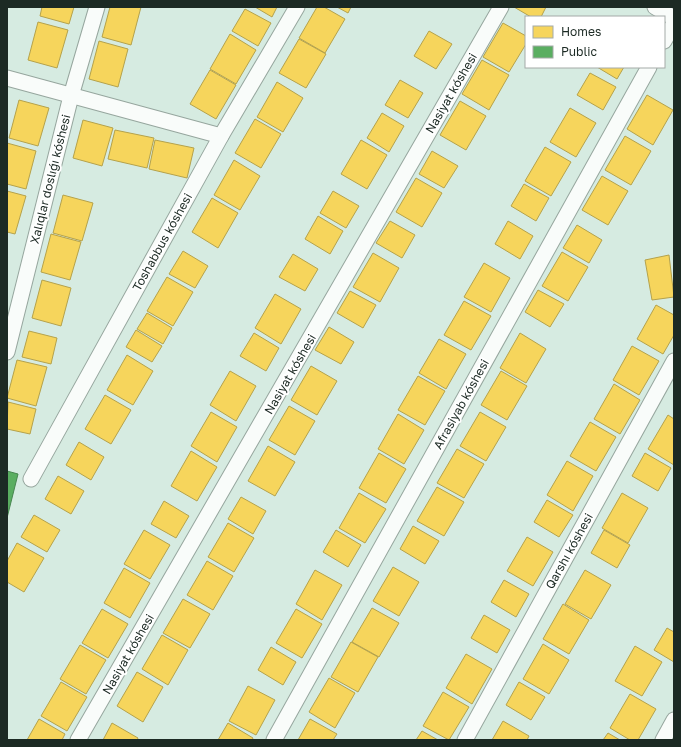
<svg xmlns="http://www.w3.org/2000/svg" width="681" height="747" font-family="'Golos Text',sans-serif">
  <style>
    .homes { fill: #f6d55c; stroke: #b5a24b }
    .public { fill: #5aae61; stroke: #47864f }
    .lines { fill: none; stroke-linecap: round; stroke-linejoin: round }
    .minor-casing { stroke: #96a69e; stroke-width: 17 }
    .minor { stroke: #f9fcfa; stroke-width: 15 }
    .labels { text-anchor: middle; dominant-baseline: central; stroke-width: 4; stroke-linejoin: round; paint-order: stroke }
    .street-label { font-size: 12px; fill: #1c2a24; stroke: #fff }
  </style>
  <rect width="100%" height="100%" fill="#d6ebe1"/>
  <g class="homes">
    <polygon points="42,7 74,7 69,24 40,16"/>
    <polygon points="110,7 141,7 131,45 102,37"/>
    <polygon points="255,7 277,7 272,17"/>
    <polygon points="317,7 324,7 345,19 325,53 299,38"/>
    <polygon points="337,7 351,7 348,13"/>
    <polygon points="514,7 546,7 541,17 531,17"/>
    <polygon points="245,9 271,23 258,46 232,31"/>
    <polygon points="38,22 68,30 57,68 28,60"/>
    <polygon points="503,23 526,36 526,44 509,72 483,57"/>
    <polygon points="429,31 452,44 436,69 414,56"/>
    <polygon points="230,34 256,50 236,84 210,69"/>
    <polygon points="299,39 326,54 306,88 279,73"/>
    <polygon points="99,41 128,49 118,87 89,79"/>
    <polygon points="482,60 509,75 489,110 462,94"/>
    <polygon points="597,67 624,67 617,79"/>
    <polygon points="210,70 236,85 216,119 190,104"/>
    <polygon points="590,73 616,87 603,110 577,95"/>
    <polygon points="400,80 423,93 408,118 385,105"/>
    <polygon points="277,82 303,98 283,132 257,117"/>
    <polygon points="647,95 673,110 653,145 627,129"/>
    <polygon points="19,100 49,108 38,146 9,138"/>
    <polygon points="460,101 486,116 466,150 440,135"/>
    <polygon points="570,108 596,123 576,157 550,142"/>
    <polygon points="382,113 404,126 389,152 367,138"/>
    <polygon points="255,119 281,134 261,168 235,153"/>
    <polygon points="83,120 113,128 102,166 73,158"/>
    <polygon points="115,130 154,138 147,168 108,159"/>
    <polygon points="625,136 651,151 631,185 605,170"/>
    <polygon points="155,140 194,148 187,178 149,169"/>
    <polygon points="361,140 387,155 367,189 341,174"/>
    <polygon points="7,143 36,151 26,189 7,184"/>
    <polygon points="545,147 571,162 551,196 525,181"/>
    <polygon points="432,151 458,166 444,188 419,174"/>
    <polygon points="234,160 260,176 240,210 214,195"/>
    <polygon points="602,176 628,191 608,225 582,210"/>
    <polygon points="416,178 442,193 422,227 396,212"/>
    <polygon points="524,184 549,198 536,221 511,206"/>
    <polygon points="7,191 26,196 15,234 7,232"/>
    <polygon points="333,191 359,206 346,228 320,213"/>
    <polygon points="63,195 93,203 82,241 53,233"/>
    <polygon points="212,198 238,213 218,248 192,232"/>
    <polygon points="318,216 343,231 330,254 305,239"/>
    <polygon points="390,221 415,235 402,258 376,243"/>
    <polygon points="508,221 533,236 520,259 495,244"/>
    <polygon points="577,225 602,240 589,263 563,248"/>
    <polygon points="51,234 81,242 70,280 41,272"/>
    <polygon points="183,251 208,266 195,288 169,274"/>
    <polygon points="562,252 588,267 568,301 542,286"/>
    <polygon points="373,253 399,268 380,302 353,287"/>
    <polygon points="293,254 318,269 305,291 279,277"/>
    <polygon points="669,255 674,297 652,300 645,260"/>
    <polygon points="484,263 510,278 491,312 464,297"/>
    <polygon points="167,277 193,292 173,326 147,311"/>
    <polygon points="42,280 71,288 61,326 32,318"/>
    <polygon points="538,290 564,304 550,327 525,312"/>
    <polygon points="350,291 376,305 363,328 337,313"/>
    <polygon points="275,294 301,309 281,344 255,328"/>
    <polygon points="464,301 491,316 471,350 444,335"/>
    <polygon points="656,305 674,315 674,335 663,354 637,339"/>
    <polygon points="147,313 172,328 163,344 137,329"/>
    <polygon points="329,327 354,342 341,364 315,350"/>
    <polygon points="136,330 162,346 152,362 126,347"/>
    <polygon points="29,331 57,338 51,364 22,357"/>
    <polygon points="254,333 279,348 266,371 240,356"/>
    <polygon points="520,333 546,349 526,383 500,368"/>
    <polygon points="439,339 466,354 446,389 419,373"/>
    <polygon points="632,346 659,361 639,395 613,380"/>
    <polygon points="127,355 153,371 133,405 107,390"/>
    <polygon points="17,360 47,367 36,406 7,398"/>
    <polygon points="311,366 337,381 317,415 291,400"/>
    <polygon points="230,371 256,386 236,421 210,405"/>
    <polygon points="501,371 527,386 507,420 481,405"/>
    <polygon points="418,376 445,391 425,425 398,410"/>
    <polygon points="614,384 640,400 620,434 594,419"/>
    <polygon points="105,395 131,410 111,444 85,429"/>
    <polygon points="8,402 36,409 30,434 7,429"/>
    <polygon points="289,406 315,421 295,455 269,440"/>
    <polygon points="211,412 237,427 217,462 191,446"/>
    <polygon points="480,412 506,427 486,461 460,446"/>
    <polygon points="398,414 424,430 404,464 378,449"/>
    <polygon points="668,415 674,419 674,465 648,449"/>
    <polygon points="590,422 616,437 596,471 570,456"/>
    <polygon points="79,442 104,457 91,480 66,465"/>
    <polygon points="268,446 295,462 275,496 248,481"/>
    <polygon points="457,449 484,464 464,498 437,483"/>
    <polygon points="191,451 217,467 197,501 171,486"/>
    <polygon points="379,453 406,469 386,503 359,488"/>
    <polygon points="645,453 671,468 658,491 632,476"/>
    <polygon points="567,461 593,476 573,511 547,495"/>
    <polygon points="58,476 84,491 71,514 45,499"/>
    <polygon points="437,487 464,502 444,536 417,521"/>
    <polygon points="359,493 386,509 365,543 339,528"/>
    <polygon points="622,493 648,508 628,543 602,528"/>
    <polygon points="241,497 266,511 253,534 228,519"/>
    <polygon points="547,500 573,515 559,537 534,522"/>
    <polygon points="164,501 189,516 176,538 151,524"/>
    <polygon points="34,515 60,530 47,552 21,537"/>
    <polygon points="228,523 254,538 234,572 208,557"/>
    <polygon points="413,526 439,541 425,564 400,549"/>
    <polygon points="144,530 170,545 150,579 124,564"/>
    <polygon points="336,530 361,545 348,567 323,552"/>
    <polygon points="604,530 630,545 617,568 591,553"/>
    <polygon points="527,537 553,552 533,586 507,571"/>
    <polygon points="17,543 44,558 24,592 7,582 7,561"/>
    <polygon points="207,561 233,576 213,610 187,595"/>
    <polygon points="393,567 419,582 399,616 373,601"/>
    <polygon points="124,568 150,583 130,618 104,603"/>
    <polygon points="315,570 342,585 322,620 296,604"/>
    <polygon points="585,570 611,585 591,619 565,604"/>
    <polygon points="504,580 529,594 516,617 491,602"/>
    <polygon points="183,599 210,614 190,648 163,633"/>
    <polygon points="563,604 589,620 569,654 543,639"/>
    <polygon points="372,608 399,623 379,657 352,642"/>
    <polygon points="102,609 128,624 108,658 82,643"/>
    <polygon points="296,609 322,624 302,658 276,643"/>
    <polygon points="484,615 510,630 497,653 471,638"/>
    <polygon points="667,628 674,632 674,662 654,650"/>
    <polygon points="162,635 188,650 168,685 142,669"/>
    <polygon points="351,642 378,657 358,692 331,677"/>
    <polygon points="543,644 569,660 549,694 523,679"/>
    <polygon points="80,645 106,660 86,694 60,679"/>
    <polygon points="635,646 662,662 642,696 615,681"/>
    <polygon points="271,647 296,662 283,685 258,670"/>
    <polygon points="466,654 492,669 472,704 446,688"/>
    <polygon points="137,672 163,687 143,722 117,706"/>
    <polygon points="329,678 355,693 335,728 309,712"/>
    <polygon points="61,682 87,697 67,731 41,716"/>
    <polygon points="519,682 545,697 531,720 506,705"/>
    <polygon points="248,686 275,700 256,735 229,721"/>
    <polygon points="443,692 469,707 449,740 423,726"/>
    <polygon points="630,694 656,709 638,740 630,740 610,728"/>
    <polygon points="39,719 65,734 62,740 27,740"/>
    <polygon points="310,719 337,734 333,740 298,740"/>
    <polygon points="503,721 529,736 527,740 492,740"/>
    <polygon points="112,723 138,738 137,740 103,740"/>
    <polygon points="228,723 253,738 252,740 218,740"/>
    <polygon points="422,731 438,740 416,740"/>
    <polygon points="608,733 620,740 603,740"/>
  </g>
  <polygon class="public" points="7,471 18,474 7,518"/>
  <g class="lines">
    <g class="minor-casing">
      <g id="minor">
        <polyline points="655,7 674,18"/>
        <polyline points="664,41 674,23"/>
        <polyline points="7,78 221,136"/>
        <polyline points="7,352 71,96 97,7"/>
        <polyline points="31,479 221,136 297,7"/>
        <polyline points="78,740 501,7"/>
        <polyline points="274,740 649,67"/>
        <polyline points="465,740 674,361"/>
        <polyline points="663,740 674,720"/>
      </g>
    </g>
    <use href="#minor" class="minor"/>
  </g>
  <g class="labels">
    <g class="street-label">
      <text transform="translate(451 93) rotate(-60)">Nasiyat kóshesi</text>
      <text transform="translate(50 179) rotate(-76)">Xalıqlar doslıǵı kóshesi</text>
      <text transform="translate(162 242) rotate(-61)">Toshabbus kóshesi</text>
      <text transform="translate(290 374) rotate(-60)">Nasiyat kóshesi</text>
      <text transform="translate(461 404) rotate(-61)">Afrasiyab kóshesi</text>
      <text transform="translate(569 551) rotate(-61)">Qarshı kóshesi</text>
      <text transform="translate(128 654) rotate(-60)">Nasiyat kóshesi</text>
    </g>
  </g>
  <rect width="681" height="747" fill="none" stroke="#1c2a24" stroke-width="16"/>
  <rect x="525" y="16" width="140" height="52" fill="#ffffff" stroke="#a4aaa7"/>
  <rect x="533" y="26" width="20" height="12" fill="#f6d55c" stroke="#a4aaa7"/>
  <text x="561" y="36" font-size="12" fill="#1c2a24">Homes</text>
  <rect x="533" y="46" width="20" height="12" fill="#5aae61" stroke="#a4aaa7"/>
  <text x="561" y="56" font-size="12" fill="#1c2a24">Public</text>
</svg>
